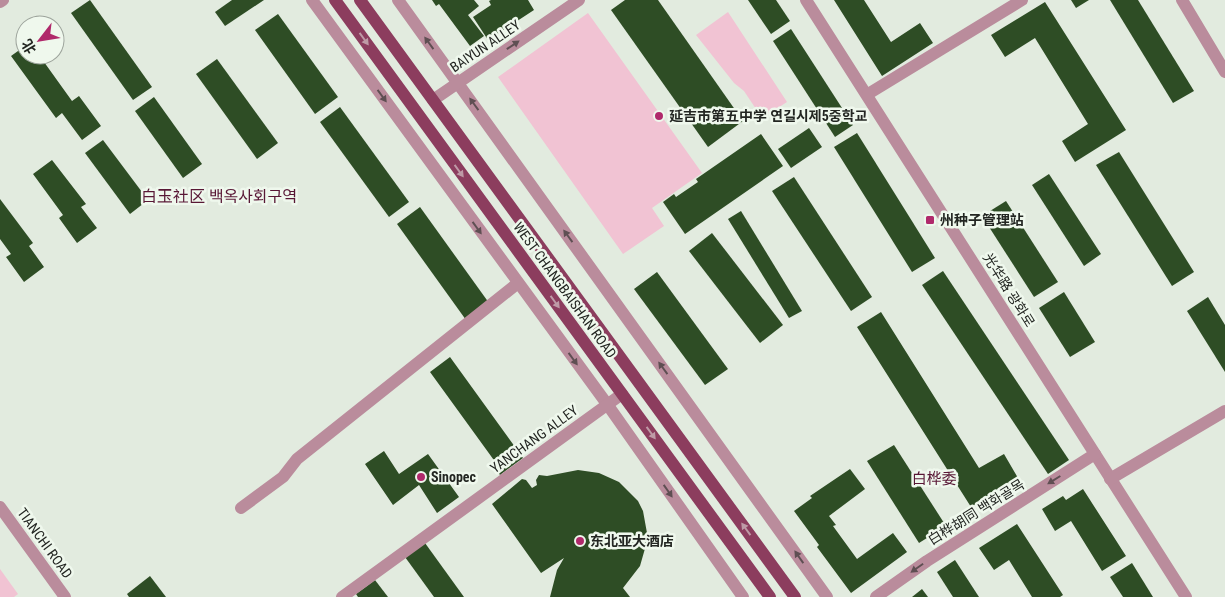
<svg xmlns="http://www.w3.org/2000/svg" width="1225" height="597" font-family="'Roboto Condensed','Noto Sans SC','Noto Sans KR',sans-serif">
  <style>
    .green { fill: #f1c3d3 }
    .building { fill: #2e4d25 }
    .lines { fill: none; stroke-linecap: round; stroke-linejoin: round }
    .minor { stroke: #ba8c9c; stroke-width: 12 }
    .major { stroke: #8c3d5e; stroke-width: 12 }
    .oneway { fill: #be9aa6 }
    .oneway2 { fill: #5f4f53 }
    .poi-dot { fill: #b0296b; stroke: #eff8ed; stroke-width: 2 }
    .labels { text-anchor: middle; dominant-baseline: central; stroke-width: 5; stroke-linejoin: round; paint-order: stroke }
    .street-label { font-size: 14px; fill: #232622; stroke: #eff8ed }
    .poi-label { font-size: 14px; font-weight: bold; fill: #232622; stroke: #eff8ed; text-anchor: start }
    .neighbourhood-label { font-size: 15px; fill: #581735; stroke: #eff8ed }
    .quarter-label { font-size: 16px; fill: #581735; stroke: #eff8ed }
  </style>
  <rect width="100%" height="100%" fill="#e2ebdf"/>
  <g class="green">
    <polygon points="728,12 787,102 762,118 744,91 734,83 696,35"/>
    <polygon points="588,13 702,173 652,208 664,226 623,254 498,77"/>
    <polygon points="0,569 18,594 14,597 0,597"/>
  </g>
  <g class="building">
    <polygon points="90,0 152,87 133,100 71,13"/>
    <polygon points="232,0 264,0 225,26 215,12"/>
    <polygon points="432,0 474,0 479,6 468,15 484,36 470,46 439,4 436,6"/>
    <polygon points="491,0 528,0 534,10 488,40 473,17 491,5 489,1"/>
    <polygon points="625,0 658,0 743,121 708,147 611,10"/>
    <polygon points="748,0 776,0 790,21 771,34"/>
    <polygon points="834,0 864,0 891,42 920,23 933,43 882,76"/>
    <polygon points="1071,0 1089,0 1076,8"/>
    <polygon points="1110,0 1138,0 1194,91 1173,103"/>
    <polygon points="1045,2 1126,130 1075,162 1062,141 1088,124 1035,38 1005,57 991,35"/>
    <polygon points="278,14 338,97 315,114 255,30"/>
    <polygon points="791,29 853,125 835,137 773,41"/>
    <polygon points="25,46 25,55 39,55 72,101 79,96 101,126 82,140 62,113 56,118 11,56"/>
    <polygon points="217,59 278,143 257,159 196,74"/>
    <polygon points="154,97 202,164 183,178 135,111"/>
    <polygon points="340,107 409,202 389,217 320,122"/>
    <polygon points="809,128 822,147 791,168 778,149"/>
    <polygon points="857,133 935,258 912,272 834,147"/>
    <polygon points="761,134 783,166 685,234 663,202 674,194 676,197 698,182 696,179"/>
    <polygon points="103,140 148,200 130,214 85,153"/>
    <polygon points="1119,152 1194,272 1172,286 1096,165"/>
    <polygon points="52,160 86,204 81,207 97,228 77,243 59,218 63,215 33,174"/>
    <polygon points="1049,174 1101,254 1084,266 1032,185"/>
    <polygon points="794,177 872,297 851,311 772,191"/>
    <polygon points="0,199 33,243 29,246 44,267 24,282 6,257 11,254 0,239"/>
    <polygon points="1006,201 1058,282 1034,297 982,216"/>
    <polygon points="420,207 489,303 466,320 397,224"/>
    <polygon points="741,211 802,311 789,318 728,219"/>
    <polygon points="712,233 783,325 760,343 689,251"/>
    <polygon points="943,271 1069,460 1048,474 922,285"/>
    <polygon points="657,272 728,369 705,385 634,289"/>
    <polygon points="1064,292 1095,342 1070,357 1039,308"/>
    <polygon points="1208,297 1225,325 1225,372 1187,311"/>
    <polygon points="881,312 979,468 1004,454 1018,478 971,507 857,327"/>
    <polygon points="450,357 523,458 500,475 493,465 496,463 430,372"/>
    <polygon points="894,445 946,526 919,543 867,461"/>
    <polygon points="384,451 399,474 428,454 459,497 437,513 419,485 393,505 365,464"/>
    <polygon points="850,469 865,489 829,516 836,525 833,526 857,559 893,533 907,552 851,593 817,547 819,545 794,511 812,498 810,496"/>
    <polygon points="578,470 599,473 619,482 638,501 643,511 647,533 646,545 640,566 623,588 630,597 550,597 557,570 564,558 541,573 492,504 522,479 526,480 532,488 537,485 536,480 539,475 547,476"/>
    <polygon points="1083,489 1126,556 1102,571 1071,521 1055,531 1042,509 1063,496 1066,500"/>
    <polygon points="1017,524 1063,595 1060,597 1032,597 1009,560 994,570 979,548"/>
    <polygon points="425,543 464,597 434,597 405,557"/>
    <polygon points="955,560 979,597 953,597 937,572"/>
    <polygon points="1132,563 1153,597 1123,597 1110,577"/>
    <polygon points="150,576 166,597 129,597 127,594"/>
    <polygon points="375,580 388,597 358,597 356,594"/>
    <polygon points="922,589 928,597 912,597"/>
  </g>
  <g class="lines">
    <g class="minor">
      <polyline points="312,0 607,404 743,597"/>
      <polyline points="398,0 827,597"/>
      <polyline points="806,0 1186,597"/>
      <polyline points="1182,0 1225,72"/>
      <polyline points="0,2 3,0"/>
      <polyline points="868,94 1022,0"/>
      <polyline points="433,100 579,0"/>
      <polyline points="1110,479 1225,411"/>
      <polyline points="0,507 65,597"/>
      <polyline points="241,508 283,477 297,459 518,283"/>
      <polyline points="342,597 622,394"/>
      <polyline points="876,597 927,561 1095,454"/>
    </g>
    <g class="major">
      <polyline points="335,0 770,597"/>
      <polyline points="360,0 795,597"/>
    </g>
  </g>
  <defs><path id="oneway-solid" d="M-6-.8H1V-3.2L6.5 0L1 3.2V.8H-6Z" transform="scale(1.25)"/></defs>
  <g class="oneway">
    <use href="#oneway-solid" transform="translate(364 39) rotate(54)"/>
    <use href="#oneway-solid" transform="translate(459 171) rotate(54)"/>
    <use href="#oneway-solid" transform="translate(555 302) rotate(54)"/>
    <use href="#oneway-solid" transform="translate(651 433) rotate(54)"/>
    <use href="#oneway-solid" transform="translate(746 529) rotate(-126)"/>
  </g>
  <g class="oneway2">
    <use href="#oneway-solid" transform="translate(429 43) rotate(-126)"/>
    <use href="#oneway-solid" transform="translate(513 45) rotate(-34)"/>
    <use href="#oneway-solid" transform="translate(382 96) rotate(54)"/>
    <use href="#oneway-solid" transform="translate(474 104) rotate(-126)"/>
    <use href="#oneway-solid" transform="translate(477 228) rotate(54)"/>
    <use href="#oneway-solid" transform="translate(568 236) rotate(-126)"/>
    <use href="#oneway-solid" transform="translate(573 359) rotate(54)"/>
    <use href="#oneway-solid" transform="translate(663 368) rotate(-126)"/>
    <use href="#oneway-solid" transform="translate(1054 480) rotate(148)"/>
    <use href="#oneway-solid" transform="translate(668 491) rotate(55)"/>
    <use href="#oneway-solid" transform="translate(799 557) rotate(-125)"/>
    <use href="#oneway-solid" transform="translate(917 568) rotate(145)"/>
  </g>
  <g class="poi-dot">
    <circle cx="659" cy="116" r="5"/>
    <rect x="925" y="215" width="10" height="10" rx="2.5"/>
    <circle cx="421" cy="477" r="5"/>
    <circle cx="580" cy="541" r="5"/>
  </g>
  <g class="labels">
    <g class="street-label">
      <text transform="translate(485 46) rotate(-34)">BAIYUN ALLEY</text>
      <text transform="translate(565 290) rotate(54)">WEST CHANGBAISHAN ROAD</text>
      <text transform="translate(1009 290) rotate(58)">光华路 광화로</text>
      <text transform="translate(534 439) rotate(-36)">YANCHANG ALLEY</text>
      <text transform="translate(976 512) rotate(-32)">白桦胡同 백화골목</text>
      <text transform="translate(45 543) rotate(54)">TIANCHI ROAD</text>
    </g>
    <g class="poi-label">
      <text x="669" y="116">延吉市第五中学 연길시제5중학교</text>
      <text x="940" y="220">州种子管理站</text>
      <text x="431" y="477">Sinopec</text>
      <text x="590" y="541">东北亚大酒店</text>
    </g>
    <g class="neighbourhood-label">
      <text x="934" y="479">白桦委</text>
    </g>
    <g class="quarter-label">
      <text x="219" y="196">白玉社区 백옥사회구역</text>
    </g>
  </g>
  <g transform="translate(40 40) rotate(239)"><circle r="24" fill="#eff8ed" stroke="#9da49c"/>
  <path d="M0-4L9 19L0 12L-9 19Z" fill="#b0296b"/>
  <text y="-8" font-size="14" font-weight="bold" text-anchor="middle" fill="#232622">北</text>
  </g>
</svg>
